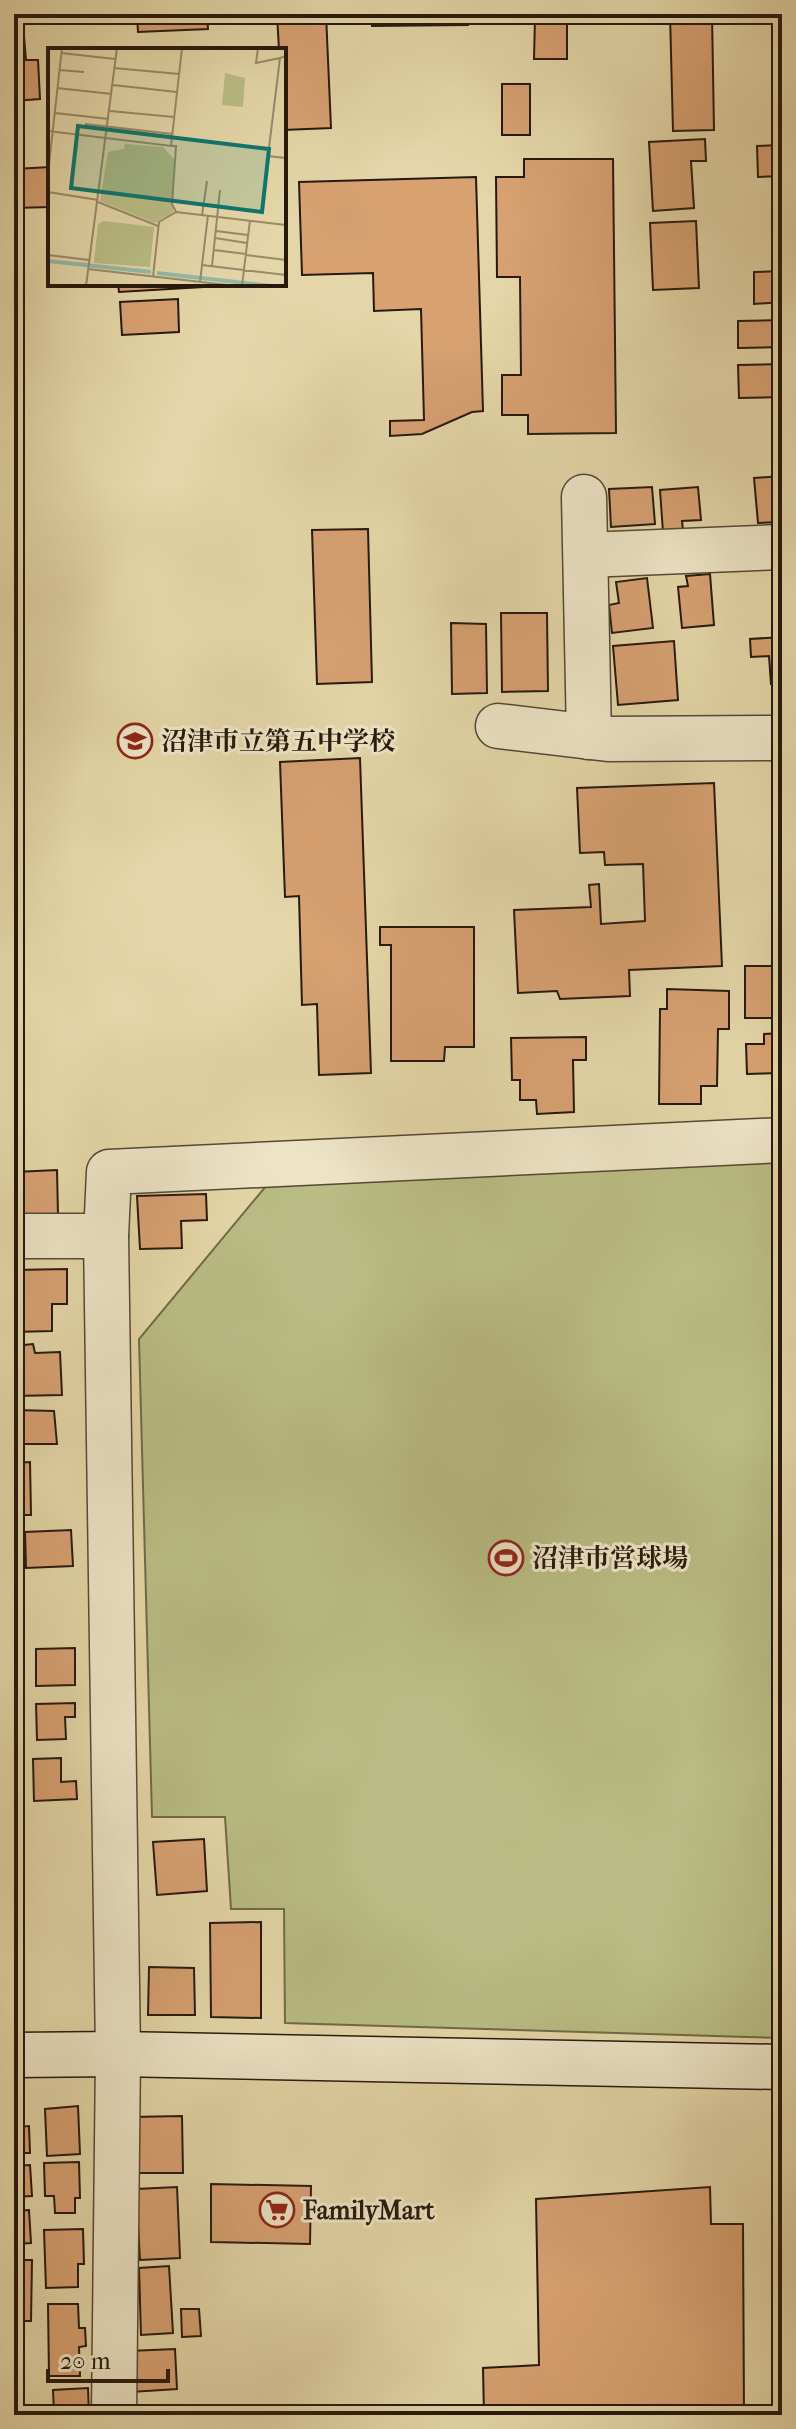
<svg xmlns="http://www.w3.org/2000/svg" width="796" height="2429" font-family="'IM FELL French Canon','Noto Serif JP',serif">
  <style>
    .green { fill: #b9bc84; stroke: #706a48; stroke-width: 2 }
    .building { fill: #d7a172; stroke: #27190c; stroke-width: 2 }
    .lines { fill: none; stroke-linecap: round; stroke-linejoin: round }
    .street-casing { stroke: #564833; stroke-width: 47 }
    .secondary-casing { stroke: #27190c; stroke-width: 47 }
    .street { stroke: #ede4c6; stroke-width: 44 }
    .secondary { stroke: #ede4c6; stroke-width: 44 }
    .labels { text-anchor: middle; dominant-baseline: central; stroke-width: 6; stroke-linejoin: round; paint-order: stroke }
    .poi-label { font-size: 26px; font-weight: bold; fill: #27190c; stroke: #ede4c6; text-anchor: start }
    .inset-river { fill: none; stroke: #95b9a6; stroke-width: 4 }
    .inset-road { fill: none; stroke: #988a6a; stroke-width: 2 }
    .view { fill: #0f766e; fill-opacity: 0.15; stroke: #0f766e; stroke-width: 4 }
    .inset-edge { fill: none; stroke: #27190c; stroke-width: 4 }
  </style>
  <rect width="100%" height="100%" fill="#e4d6a8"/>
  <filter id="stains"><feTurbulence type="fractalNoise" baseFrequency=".0025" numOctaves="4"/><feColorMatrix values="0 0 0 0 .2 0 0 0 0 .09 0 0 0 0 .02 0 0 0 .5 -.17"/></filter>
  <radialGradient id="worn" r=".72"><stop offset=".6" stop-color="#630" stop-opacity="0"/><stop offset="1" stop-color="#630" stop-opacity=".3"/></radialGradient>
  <polygon class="green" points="782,1162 782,2038 285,2023 284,1909 231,1909 225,1817 152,1817 139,1339 266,1186"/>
  <g class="building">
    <polygon points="137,14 207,14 208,29 138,32"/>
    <polygon points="277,14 326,14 331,128 284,130 284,50 279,50"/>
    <polygon points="372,14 468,14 468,25 372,26"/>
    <polygon points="670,14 712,14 714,130 673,131"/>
    <polygon points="535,18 567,18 567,59 534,59"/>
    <polygon points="14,36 24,36 26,60 38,60 40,99 14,101"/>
    <rect x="502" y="84" width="28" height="51"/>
    <polygon points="705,139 706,161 691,161 694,208 653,211 649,142"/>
    <polygon points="782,145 782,176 758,177 757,146"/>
    <polygon points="524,159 613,159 616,433 528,434 528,415 502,415 502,375 521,375 520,277 497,277 496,177 524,177"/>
    <polygon points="50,167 50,207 14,208 14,169"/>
    <polygon points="476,177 483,411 472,412 422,434 390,436 390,421 424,420 421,309 374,311 373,273 302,275 299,182"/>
    <polygon points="696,221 699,288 653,290 650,223"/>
    <polygon points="782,271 782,302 754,304 754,272"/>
    <polygon points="118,284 203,284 203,287 119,292"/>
    <polygon points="178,299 179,332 122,335 120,302"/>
    <polygon points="782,320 782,347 738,348 738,321"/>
    <polygon points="782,364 782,397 739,398 738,365"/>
    <polygon points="782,476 782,522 758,523 754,478"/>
    <polygon points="652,487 655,524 611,527 609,489"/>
    <polygon points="698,487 701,520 682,521 683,530 663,532 660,490"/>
    <polygon points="368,529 372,682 317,684 312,530"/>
    <polygon points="710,574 714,625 682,628 678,587 688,586 686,576"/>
    <polygon points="647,578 653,628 612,633 609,605 619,603 616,582"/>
    <polygon points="501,613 547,613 548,691 502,692"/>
    <polygon points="451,623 486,624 487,693 452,694"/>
    <polygon points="782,637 782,683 771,684 769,656 751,657 750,639"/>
    <polygon points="674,641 678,700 618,705 613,646"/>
    <polygon points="360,758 371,1073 319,1075 317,1004 302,1005 299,896 285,897 280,762"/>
    <polygon points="714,783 722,966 629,970 630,996 560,999 557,991 518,993 514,910 591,907 589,885 599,884 601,924 645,921 643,864 605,865 604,852 580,853 577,788"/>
    <polygon points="380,927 474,927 474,1047 445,1047 444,1061 391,1061 391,945 380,945"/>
    <rect x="745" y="966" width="37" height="52"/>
    <polygon points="667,989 729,991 729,1029 718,1029 717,1086 701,1086 701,1104 659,1104 660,1009 667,1009"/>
    <polygon points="782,1033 782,1073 747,1074 746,1044 764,1044 764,1034"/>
    <polygon points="586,1037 586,1060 573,1060 574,1112 537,1114 536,1100 520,1100 520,1080 512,1080 511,1038"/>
    <polygon points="57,1170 58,1215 14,1216 14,1172"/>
    <polygon points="206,1194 207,1220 181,1221 182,1248 140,1249 137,1196"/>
    <polygon points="67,1269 67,1304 52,1304 52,1331 14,1332 14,1270"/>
    <polygon points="33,1344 35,1353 60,1352 62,1395 14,1396 14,1346"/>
    <polygon points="14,1410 54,1411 57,1444 14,1444"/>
    <polygon points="30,1462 31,1515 14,1515 14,1463"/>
    <polygon points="71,1530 73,1566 26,1568 25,1532"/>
    <polygon points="75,1648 75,1685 36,1686 36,1649"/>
    <polygon points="14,1654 21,1654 22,1690 14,1690"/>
    <polygon points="75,1703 75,1717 65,1717 66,1739 37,1740 36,1704"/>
    <polygon points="14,1705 21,1705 22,1742 14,1742"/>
    <polygon points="14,1754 18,1754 19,1791 14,1791"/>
    <polygon points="61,1758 61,1782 76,1781 77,1799 34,1801 33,1759"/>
    <polygon points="204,1839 207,1891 157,1895 153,1842"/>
    <polygon points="261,1922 261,2018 211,2017 210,1923"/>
    <polygon points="149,1967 194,1968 195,2015 148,2015"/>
    <polygon points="78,2106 80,2154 47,2156 45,2109"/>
    <polygon points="14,2111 17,2111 18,2127 29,2126 30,2153 14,2153"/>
    <polygon points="182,2116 183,2173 131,2173 131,2117"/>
    <polygon points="79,2162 80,2198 75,2198 75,2213 55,2213 54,2196 45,2196 44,2163"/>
    <polygon points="30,2165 32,2196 14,2197 14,2166"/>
    <polygon points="211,2184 311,2186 310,2244 211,2242"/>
    <polygon points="177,2187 180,2258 140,2260 136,2189"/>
    <polygon points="710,2187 711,2224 743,2224 744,2415 484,2415 483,2368 539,2365 536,2199"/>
    <polygon points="29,2210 31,2243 14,2244 14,2211"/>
    <polygon points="83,2229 84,2264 78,2264 78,2287 46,2288 44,2230"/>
    <polygon points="14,2260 32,2260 31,2321 14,2321"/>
    <polygon points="169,2266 173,2333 141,2335 139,2268"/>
    <polygon points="48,2304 78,2304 79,2328 85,2328 86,2346 79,2347 80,2376 49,2376"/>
    <polygon points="181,2309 199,2309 201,2336 182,2337"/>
    <polygon points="175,2349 177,2389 131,2392 129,2351"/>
    <rect x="14" y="2369" width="7" height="46"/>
    <polygon points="88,2388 89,2415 54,2415 53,2390"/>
  </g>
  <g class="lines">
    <g class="street-casing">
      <g id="street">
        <polyline points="584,497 589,737"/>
        <polyline points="586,555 782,547"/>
        <polyline points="498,726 608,739 782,738"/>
        <polyline points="14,1236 106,1236 118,2054 114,2415"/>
        <polyline points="106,1236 109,1172 782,1140"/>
      </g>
    </g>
    <g class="secondary-casing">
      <polyline id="secondary" points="14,2055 118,2054 782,2067"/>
    </g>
    <use href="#street" class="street"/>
    <use href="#secondary" class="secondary"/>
  </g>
  <defs>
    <g id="school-ring" transform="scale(1.8)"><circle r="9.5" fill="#ede4c6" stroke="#8f2418" stroke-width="1.5"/><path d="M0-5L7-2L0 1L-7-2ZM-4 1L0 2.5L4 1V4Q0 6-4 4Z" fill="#8f2418"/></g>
    <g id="stadium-ring" transform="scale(1.8)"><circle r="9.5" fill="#ede4c6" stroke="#8f2418" stroke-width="1.5"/><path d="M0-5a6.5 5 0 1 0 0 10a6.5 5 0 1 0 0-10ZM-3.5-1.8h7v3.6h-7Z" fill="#8f2418"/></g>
    <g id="supermarket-ring" transform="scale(1.8)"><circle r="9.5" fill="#ede4c6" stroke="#8f2418" stroke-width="1.5"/><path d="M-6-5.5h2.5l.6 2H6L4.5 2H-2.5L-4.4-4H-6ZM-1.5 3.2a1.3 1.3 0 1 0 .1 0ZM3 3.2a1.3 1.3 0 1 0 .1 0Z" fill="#8f2418"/></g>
  </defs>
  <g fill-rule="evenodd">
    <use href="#school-ring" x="135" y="741"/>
    <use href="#stadium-ring" x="506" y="1558"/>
    <use href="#supermarket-ring" x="277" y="2210"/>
  </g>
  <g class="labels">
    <g class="poi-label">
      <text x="161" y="741">沼津市立第五中学校</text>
      <text x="532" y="1558">沼津市営球場</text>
      <text x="303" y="2210">FamilyMart</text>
    </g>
  </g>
  <g transform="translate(48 48)">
    <rect width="238" height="238" fill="#e4d6a8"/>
    <path d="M177,25l20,5 -2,29 -21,-2zM77,96l38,3 11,12 -1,53 -18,11 -55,-22 8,-49 16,-3zM56,173l50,6 -4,40 -56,-4 4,-39z" fill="#b9bc84"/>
    <path class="inset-river" d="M0,213l103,11M109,225l114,13"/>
    <path class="inset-road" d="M210,0l-2,15 24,-5M13,5l54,6M238,8l-6,2 -12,98 18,2M66,20l65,6M11,22l25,2M65,37l64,7M9,40l55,6M62,63l64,6M7,65l54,6M37,76l88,10M0,83l123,15 11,-98M123,98h5l-4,58 4,8M0,125l14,-125M0,144l50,8M50,154l60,24M154,167l5,-34M168,183l32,4M167,190l32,5M166,202l32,4M0,207l41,5M198,207l40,5M154,217l84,10M164,218l8,-76M40,221l148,17M105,229l6,-55 17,-10 110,13M152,234l8,-67M38,238l31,-238M194,238l8,-66"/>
    <path class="view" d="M30,78l191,23 -7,63 -191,-24z"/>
    <rect width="238" height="238" class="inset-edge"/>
  </g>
  <rect width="796" height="2429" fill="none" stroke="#e4d6a8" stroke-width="48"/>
  <rect x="16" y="16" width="764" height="2397" fill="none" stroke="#27190c" stroke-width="4"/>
  <rect x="24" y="24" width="748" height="2381" fill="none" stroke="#27190c" stroke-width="2"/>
  <path d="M48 2369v12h120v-12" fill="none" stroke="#27190c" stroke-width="4"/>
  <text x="60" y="2369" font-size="24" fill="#27190c" stroke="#ede4c6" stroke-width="6" paint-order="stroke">20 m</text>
  <rect width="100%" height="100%" filter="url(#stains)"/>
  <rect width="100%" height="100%" fill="url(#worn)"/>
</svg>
